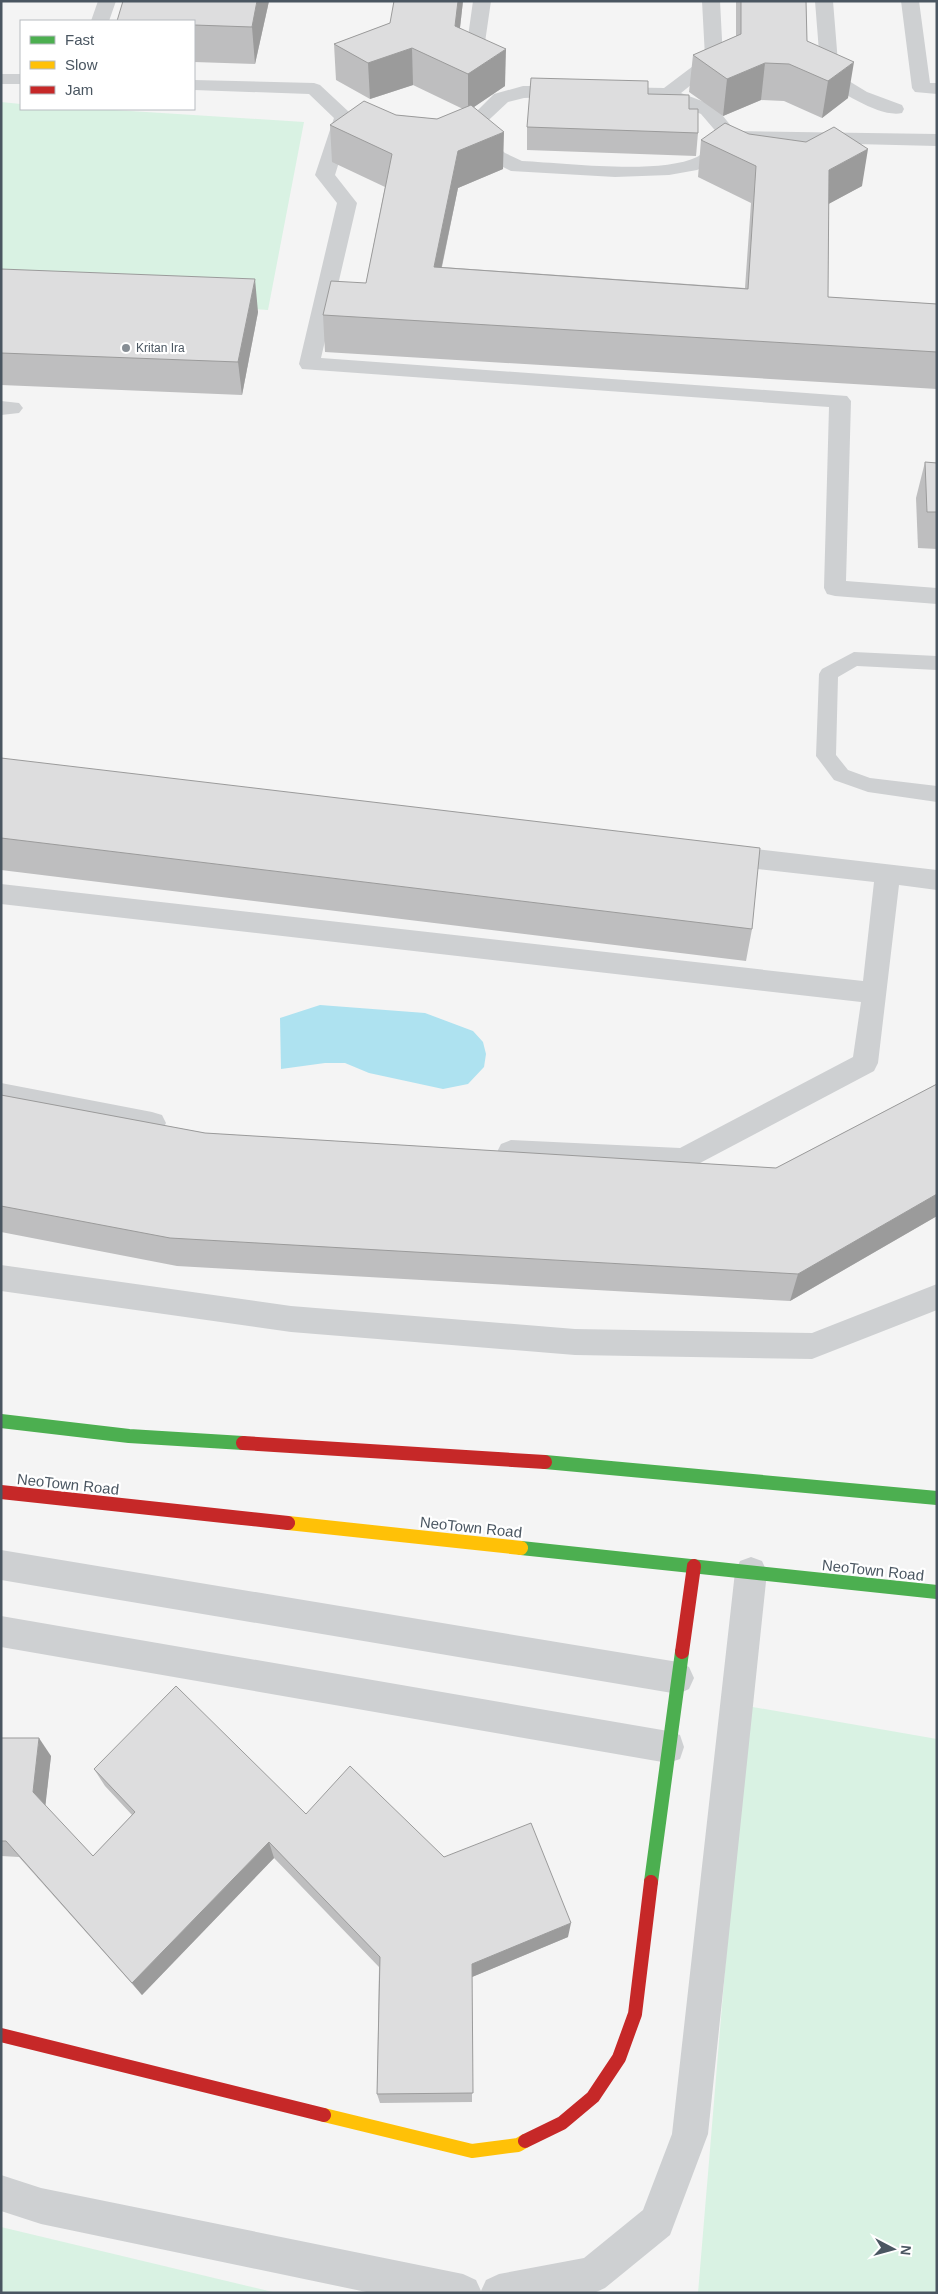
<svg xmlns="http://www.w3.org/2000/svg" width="938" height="2294" font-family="Arial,sans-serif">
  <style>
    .green { fill: #d9f2e3 }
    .water { fill: #aee2f0 }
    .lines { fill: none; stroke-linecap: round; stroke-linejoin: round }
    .lane { fill: #ced0d2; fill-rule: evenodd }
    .street { fill: #ced0d2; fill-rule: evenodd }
    .fast { stroke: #4caf50; stroke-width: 14 }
    .slow { stroke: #ffc107; stroke-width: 14 }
    .jam { stroke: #c62828; stroke-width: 14 }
    .wall { fill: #bebebf }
    .shaded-wall { fill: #9b9b9b }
    .building { fill: #ddddde; stroke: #9b9b9b }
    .poi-dot { fill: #868d94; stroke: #fff; stroke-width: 2 }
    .labels { text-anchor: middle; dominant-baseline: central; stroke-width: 4.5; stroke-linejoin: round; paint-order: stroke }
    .far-poi-label { font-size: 12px; fill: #4a5661; stroke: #fff; text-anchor: start }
    .street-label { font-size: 15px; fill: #4a5661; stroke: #fff }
  </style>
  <rect width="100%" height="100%" fill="#f4f4f4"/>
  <g class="green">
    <polygon points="1,102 21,104 21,109 99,109 304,122 268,310 1,293"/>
    <polygon points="747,1706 937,1739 937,2293 698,2293"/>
    <polygon points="1,2227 277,2293 1,2293"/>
  </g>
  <polygon class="water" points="320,1005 425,1013 473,1031 483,1042 486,1054 484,1067 468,1084 443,1089 369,1073 345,1063 325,1063 281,1069 280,1018"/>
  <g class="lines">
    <polygon class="lane" points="854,652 937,656 937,670 857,666 838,677 836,755 848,770 870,778 937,786 937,802 868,792 834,780 816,756 819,674 822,669"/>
    <g class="street">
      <polygon points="98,1 116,1 109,21 91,21"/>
      <path d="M473,1h18l-8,55 11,10 -3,4c-10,3 -20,-3 -26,-12z"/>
      <path d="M702,1h18l3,58 -42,34 34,13 20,25 202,3v12l-203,-5 -19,21 -18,8 -28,5 -54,2 -104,-6 -20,-10 -23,-21 -1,-6 -6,-1 -2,-4 35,-35 29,-8h45l6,2 3,4 -3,4 -50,2 -16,4 -31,29 5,1 23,21 17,8c43,2 138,14 175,-4 9,-5 15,-14 22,-22l-18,-21 -36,-15h-54l-6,-2 -3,-4 3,-4 6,-2 53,1 41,-31z"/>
      <path d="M815,1h18l6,74 28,17 35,13 2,4 -2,4c-22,5 -60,-21 -78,-32l-3,-4z"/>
      <polygon points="901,1 919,1 930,83 937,83 937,94 915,92 912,88"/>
      <rect x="1" y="74" width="20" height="10"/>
      <polygon points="194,80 314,83 320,85 349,112 370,115 372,119 370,123 351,123 335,175 357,203 321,358 847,396 851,401 846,581 937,588 937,604 835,596 827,594 824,588 829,407 302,369 299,364 337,203 315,175 334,118 309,94 194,90"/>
      <polygon points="1,401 19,403 23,408 19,413 1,415"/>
      <polygon points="722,845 937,870 937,890 899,885 878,1063 874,1071 683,1172 511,1164 501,1160 497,1152 501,1144 511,1140 680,1148 853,1057 861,1002 1,904 1,884 863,981 874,882 722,865 713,862 710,855 713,848"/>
      <polygon points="1,1083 152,1112 162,1115 166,1123 162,1131 152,1134 1,1105"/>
      <polygon points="1,1265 291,1306 575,1329 812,1333 937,1284 937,1310 812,1359 575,1355 291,1332 1,1291"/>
      <polygon points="1,1550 678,1662 689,1667 694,1678 689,1689 678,1694 1,1580"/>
      <polygon points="751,1557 762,1561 767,1572 708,2134 670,2235 605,2288 594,2293 371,2293 41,2224 1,2211 1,2175 41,2188 463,2274 476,2280 481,2291 486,2280 499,2274 584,2258 643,2210 672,2134 735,1572 740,1561"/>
      <polygon points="1,1616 668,1731 680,1735 684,1747 680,1759 668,1763 1,1647"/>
    </g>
    <g class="fast">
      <polyline points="1,1421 129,1436 243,1443"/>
      <polyline points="545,1462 937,1498"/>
      <polyline points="521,1548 937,1592"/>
      <polyline points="651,1882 682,1652"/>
    </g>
    <g class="slow">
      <polyline points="288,1523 521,1548"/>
      <polyline points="324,2115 472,2151 518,2145 525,2141"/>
    </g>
    <g class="jam">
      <polyline points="243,1443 545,1462"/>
      <polyline points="1,1492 288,1523"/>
      <polyline points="682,1652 694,1566"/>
      <polyline points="1,2035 324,2115"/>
      <polyline points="525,2141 562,2123 593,2097 619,2058 635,2014 651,1882"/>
    </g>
  </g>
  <g class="wall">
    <polygon points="123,1 269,1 255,64 194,62 194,21"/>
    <polygon points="463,1 460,28 505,86 474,107 503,169 458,188 442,267 745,288 751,203 698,177 701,140 862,186 828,204 828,297 937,304 937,389 325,352 323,315 366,283 385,187 332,162 330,125 396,115 437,119 463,109 413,85 370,99 336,80 334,44 390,23"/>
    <polygon points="736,1 806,1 807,41 848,98 822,118 784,101 761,100 723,116 689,92 693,55 736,36"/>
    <polygon points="648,94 689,109 698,133 696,156 527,150 527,127"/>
    <polygon points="1,269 258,312 242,395 1,385"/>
    <polygon points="925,462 937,463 937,549 918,548 916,498"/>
    <polygon points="1,758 752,929 746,961 1,870"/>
    <polygon points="937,1084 937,1216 790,1301 177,1266 1,1232 1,1095 205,1133 776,1168"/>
    <polygon points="1,1738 51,1756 45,1806 93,1856 132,1815 105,1786 94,1769 306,1814 444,1857 568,1937 472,1977 472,2102 380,2103 377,2094 379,1967 274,1858 142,1995 19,1857 1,1856"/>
  </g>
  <g class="shaded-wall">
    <polygon points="257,1 269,1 255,64 252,27"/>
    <polygon points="458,1 463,1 456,62 455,26"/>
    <polygon points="412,48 413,85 370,99 368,63"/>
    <polygon points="506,49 505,86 468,111 468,74"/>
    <polygon points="854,62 848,98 822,118 828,81"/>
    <polygon points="765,63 761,100 723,116 727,79"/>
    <polygon points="504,132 503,169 458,188 434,303 434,267 458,151"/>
    <polygon points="868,149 862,186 823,207 829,170"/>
    <polygon points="255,279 258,312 242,395 238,362"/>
    <polygon points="937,1194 937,1216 790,1301 798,1274"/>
    <polygon points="39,1738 51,1756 45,1809 33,1792"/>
    <polygon points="269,1842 274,1858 142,1995 132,1983"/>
    <polygon points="571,1923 568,1937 472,1977 472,1964"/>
  </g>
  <g class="building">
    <polygon points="123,1 257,1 252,27 194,25 194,21 117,21"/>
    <polygon points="394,1 458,1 455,26 506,49 468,74 412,48 368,63 334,44 390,23"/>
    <polygon points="741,1 806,1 807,41 854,62 828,81 789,64 765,63 727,79 693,55 741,34"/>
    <polygon points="531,78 648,81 648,94 689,95 689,109 698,109 698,133 527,127"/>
    <polygon points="364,101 396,115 437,119 471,105 504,132 458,151 434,267 748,289 756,166 701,140 725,123 749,134 806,142 834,127 868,149 829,170 828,297 937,304 937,352 323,315 331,281 366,283 392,154 330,125"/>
    <polygon points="1,269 255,279 238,362 1,353"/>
    <polygon points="925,462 937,463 937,512 927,512"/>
    <polygon points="1,758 760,848 752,929 1,838"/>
    <polygon points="937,1084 937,1194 798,1274 170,1238 1,1206 1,1095 205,1133 776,1168"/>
    <polygon points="176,1686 306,1814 350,1766 444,1857 531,1823 571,1923 472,1964 473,2093 377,2094 380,1957 269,1842 132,1983 6,1841 1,1841 1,1738 39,1738 33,1792 93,1856 135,1812 94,1769"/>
  </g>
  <circle class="poi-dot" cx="126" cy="348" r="5"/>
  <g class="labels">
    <g class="far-poi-label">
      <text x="136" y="348">Kritan Ira</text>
    </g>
    <g class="street-label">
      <text transform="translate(68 1484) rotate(6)">NeoTown Road</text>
      <text transform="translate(471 1527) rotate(6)">NeoTown Road</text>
      <text transform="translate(873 1570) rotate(6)">NeoTown Road</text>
    </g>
  </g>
  <rect width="938" height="2294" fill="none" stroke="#4a5661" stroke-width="5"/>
  <rect x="20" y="20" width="175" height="90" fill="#ffffff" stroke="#b7bbc0"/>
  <rect x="30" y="36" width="25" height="8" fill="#4caf50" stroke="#b7bbc0"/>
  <text x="65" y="45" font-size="15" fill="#4a5661">Fast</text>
  <rect x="30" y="61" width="25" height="8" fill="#ffc107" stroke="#b7bbc0"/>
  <text x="65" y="70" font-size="15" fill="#4a5661">Slow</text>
  <rect x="30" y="86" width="25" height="8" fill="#c62828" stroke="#b7bbc0"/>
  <text x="65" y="95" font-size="15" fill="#4a5661">Jam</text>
  <g transform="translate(893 2249) rotate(96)" stroke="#ffffff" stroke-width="4" paint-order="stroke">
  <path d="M0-4L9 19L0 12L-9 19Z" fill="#4a5661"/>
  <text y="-8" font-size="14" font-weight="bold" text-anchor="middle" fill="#4a5661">N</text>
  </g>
</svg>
